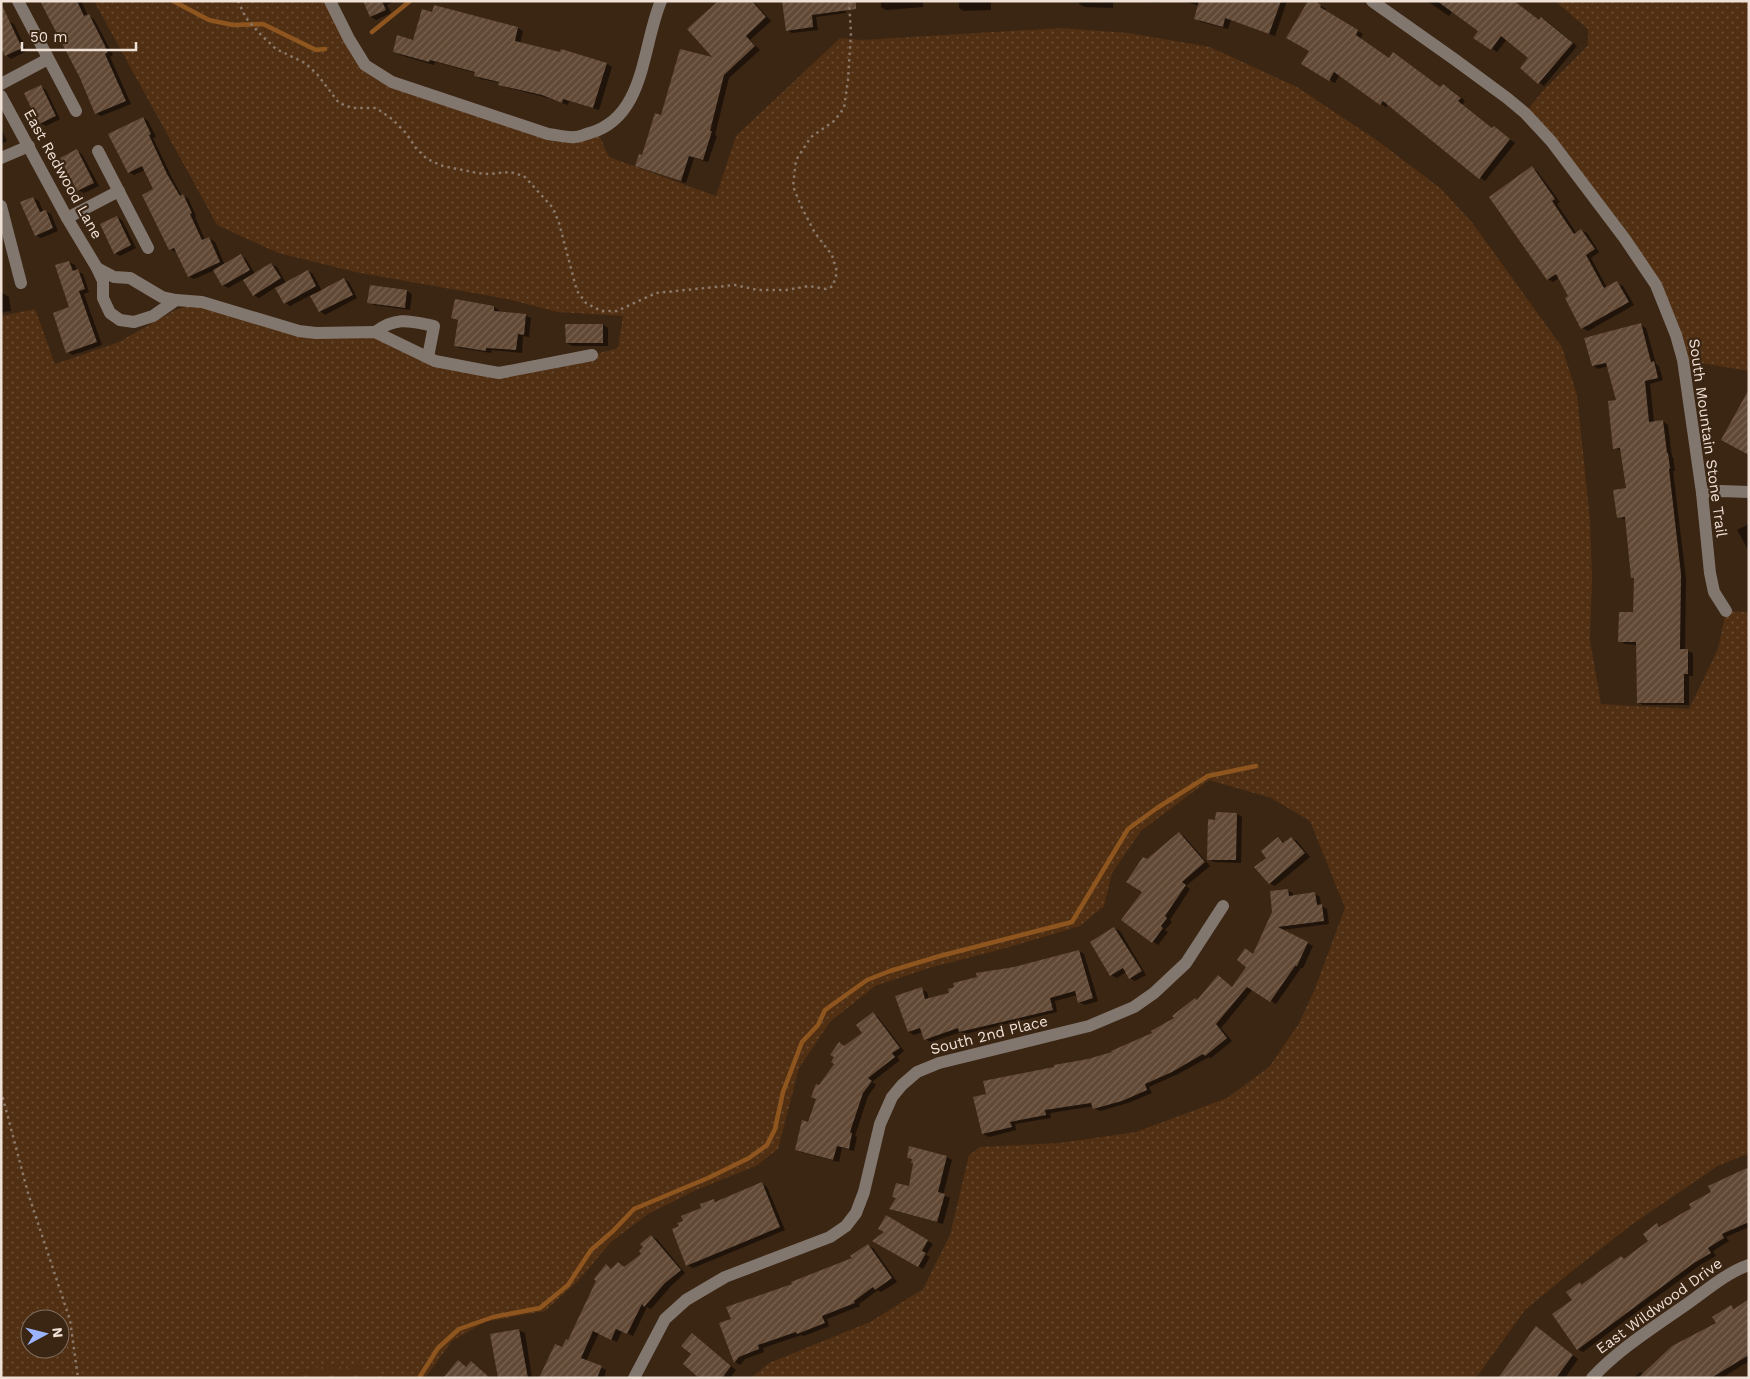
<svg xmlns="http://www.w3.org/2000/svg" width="1750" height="1379" font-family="'Work Sans',sans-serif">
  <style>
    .grass { fill: url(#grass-dots); fill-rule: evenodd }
    .forest { fill: url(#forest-crowns) }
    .shadow { fill: #0007 }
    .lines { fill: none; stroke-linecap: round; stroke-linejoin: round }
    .stream { stroke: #8f551f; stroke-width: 4.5 }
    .building { fill: url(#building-hatch) }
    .path { stroke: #8a7768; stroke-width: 2.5; stroke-dasharray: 2.5 4; stroke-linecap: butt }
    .minor { stroke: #82776e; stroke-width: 12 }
    .labels { text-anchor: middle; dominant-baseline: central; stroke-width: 4.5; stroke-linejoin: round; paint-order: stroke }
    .street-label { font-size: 15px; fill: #f0e1d6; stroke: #3b2513 }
  </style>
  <defs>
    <pattern id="grass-dots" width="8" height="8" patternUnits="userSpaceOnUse" patternTransform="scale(1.25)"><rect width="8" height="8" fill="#502f12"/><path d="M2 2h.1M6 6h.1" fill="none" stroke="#6a4d34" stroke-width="1.8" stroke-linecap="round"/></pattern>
    <pattern id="forest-crowns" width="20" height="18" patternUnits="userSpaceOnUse" patternTransform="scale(1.25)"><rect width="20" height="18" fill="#502f12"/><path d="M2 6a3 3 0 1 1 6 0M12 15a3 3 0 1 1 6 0" fill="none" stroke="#6a4d34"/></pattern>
    <pattern id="building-hatch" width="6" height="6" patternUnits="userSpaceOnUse" patternTransform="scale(1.25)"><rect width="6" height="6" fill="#614936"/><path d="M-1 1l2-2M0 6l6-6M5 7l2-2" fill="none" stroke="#786352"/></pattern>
  </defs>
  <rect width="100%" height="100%" fill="#3b2513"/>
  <g class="grass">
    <path d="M94,1h236l35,64 27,17 156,52 49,-3 12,26 107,39 20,-60 104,-98 22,2 199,-12 68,5 81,14 87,40 81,54 62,47 31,33 91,126 15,48 13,125 2,58 -2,62 11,64 88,5 29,-60 8,-38 23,1v541l-31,13 -84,57 -63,49 -46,38 -49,68h-725l18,-15 101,-41 53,-33 27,-54 19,-80 11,-8 79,-4 77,-11 91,-34 42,-31 29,-42 16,-34 31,-83 -35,-87 -39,-23 -62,-18 -68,51 -29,42 -8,33 -24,20 -74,22 -77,20 -54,18 -45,36 -31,46 -21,81 -22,17 -62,25 -46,23 -37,28 -33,39 -33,30 -60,11 -33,19 -27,37h-40l-24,-12 -41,1 -38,11h-281v-1062l34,-7 20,55 64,-22 56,-32 27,-8 97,29 76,1 32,15 75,23 110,-15 26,-7 5,-32 -66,-4 -50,-13 -152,-27 -77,-19 -61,-28zM30,1319h30v30h-30z"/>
    <polygon points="1555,1 1749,1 1749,371 1683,360 1656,285 1525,113 1541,93 1588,45 1588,29"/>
  </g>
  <polygon class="forest" points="361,1366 385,1378 282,1378 320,1367"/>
  <g class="shadow">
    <polygon points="38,1 81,1 88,16 94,19 113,55 110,57 131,104 101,116 96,113 91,99 44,6"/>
    <polygon points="363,1 395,1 387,5 391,13 376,20 371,17"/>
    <polygon points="720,1 753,1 771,21 750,40 760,50 729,78 715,135 717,136 708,162 694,158 686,183 637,166 643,157 662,117 716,59"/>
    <polygon points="783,1 845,1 846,13 816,17 818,30 792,33 787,30"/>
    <polygon points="881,1 923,1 923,7 886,10 881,7"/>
    <polygon points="959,1 996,1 991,2 991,10 964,11 959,8"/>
    <polygon points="1079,1 1113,1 1113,8 1085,7 1079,4"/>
    <polygon points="1138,1 1160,1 1160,3"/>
    <polygon points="1184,1 1287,1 1275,36 1231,20 1228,29 1201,22 1196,18 1199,6"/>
    <polygon points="1313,1 1326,9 1324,11 1363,34 1360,39 1390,60 1441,88 1449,88 1465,101 1462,105 1493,129 1499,131 1515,143 1485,181 1388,104 1386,107 1381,104 1340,74 1335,83 1303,64 1311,51"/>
    <polygon points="1427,1 1513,1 1540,21 1542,18 1547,21 1577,46 1544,86 1522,68 1530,58 1507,39 1497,52 1475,37 1480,31 1453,11 1449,16"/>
    <polygon points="9,21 14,24 27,51 11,59 6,55"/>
    <polygon points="518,28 523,31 520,44 607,64 612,67 599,110 569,101 568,105 548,98 505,87 500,83 481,79 475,76 476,73 435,62 434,65 400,55 394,52 414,41"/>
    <polygon points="41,87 46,90 60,119 46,126 40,123"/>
    <polygon points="143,118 148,121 156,137 153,138 172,178 182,196 188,198 196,216 195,217 205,240 209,238 215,242 225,265 241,256 246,259 255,274 271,264 277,267 286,283 308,271 313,274 322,291 344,279 349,282 357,298 325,315 320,311 311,295 290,306 285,303 276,287 259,298 254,295 244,279 228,288 223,285 215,270 194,279 188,276 177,251 175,252 170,249 155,190 145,170 134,175 129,172"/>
    <polygon points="1,128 7,141 1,144"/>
    <polygon points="77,151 82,154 99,186 84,193 78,190"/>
    <polygon points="1532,168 1537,171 1560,202 1557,204 1577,234 1581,230 1587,233 1599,252 1591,258 1607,288 1617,283 1623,286 1634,305 1588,331 1582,328 1570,297 1559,278 1553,282 1548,279"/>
    <polygon points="33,198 39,201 43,212 46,211 51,214 58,231 41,238 36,235"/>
    <polygon points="117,217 122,220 136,248 120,256 115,253"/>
    <polygon points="69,262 75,265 77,271 83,274 89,292 84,294 102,345 73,355 68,352 71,308"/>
    <polygon points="371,286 407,291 412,294 410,310 374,305 369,302"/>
    <polygon points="1,288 2,293 9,297 11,311 1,312"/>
    <polygon points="456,300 494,307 499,310 499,313 525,315 531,318 529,337 523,336 522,353 492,350 491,353 460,348 455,345 459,321 453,318"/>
    <polygon points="603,325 608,328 608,346 572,346 567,343"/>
    <polygon points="1641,325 1646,328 1656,364 1659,366 1663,380 1650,384 1654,422 1663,421 1668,425 1672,457 1673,457 1675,471 1673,471 1686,578 1685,650 1693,653 1693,676 1689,676 1689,705 1643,705 1638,702 1638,645 1625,644 1620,641 1634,613 1635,579 1632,577 1626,520 1618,517 1627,489 1622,451 1614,448 1617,401 1608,366 1598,369 1593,365"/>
    <polygon points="1749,524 1749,551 1737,530"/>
    <polygon points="1237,814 1242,817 1241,863 1214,862 1208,859 1216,821"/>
    <polygon points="1179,833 1184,836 1210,866 1186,886 1190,889 1170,920 1172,922 1165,930 1168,932 1158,945 1123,920 1144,892 1147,860"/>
    <polygon points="1278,838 1285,843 1291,838 1297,841 1310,857 1275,886 1269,883"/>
    <polygon points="1287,890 1293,893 1293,896 1315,894 1320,897 1321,905 1327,909 1329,924 1281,930 1313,946 1303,968 1301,968 1276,1004 1253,989 1221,1028 1232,1041 1211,1058 1209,1057 1178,1074 1149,1087 1152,1093 1128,1103 1100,1111 1094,1108 1094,1106 1050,1113 1051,1118 1015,1124 1016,1130 989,1137 983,1134 1088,1061 1113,1053 1154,1034 1198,1001 1218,976 1233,988 1254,955"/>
    <polygon points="1114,928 1120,931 1146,975 1135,981 1130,978 1126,972 1117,978 1111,975 1093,945"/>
    <polygon points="1079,951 1084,954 1098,1001 1085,1005 1079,1002 1077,995 1055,1001 1057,1012 965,1034 961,1032 931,1042 925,1039 923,1032 914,1035 909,1032 921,989 927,992 929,999 950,994 1014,969"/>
    <polygon points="873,1014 878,1017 904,1051 897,1057 900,1060 872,1082 876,1085 868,1096 855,1136 857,1137 854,1151 842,1148 839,1162 801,1152 796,1149 809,1124 819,1087 845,1047 863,1033"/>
    <polygon points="910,1148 947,1157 952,1160 943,1195 950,1198 943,1224 896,1211 891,1209 897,1199 894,1197 910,1188 913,1160 908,1157"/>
    <polygon points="1749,1171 1749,1227 1726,1237 1729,1241 1713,1251 1716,1256 1700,1265 1583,1352 1578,1349 1574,1300 1580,1284 1583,1285 1625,1260 1650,1241 1657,1225 1661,1227"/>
    <polygon points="762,1184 767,1187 785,1230 693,1268 687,1265 680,1227 714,1200 718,1202"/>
    <polygon points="886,1217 933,1244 926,1255 930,1257 923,1269 874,1241 887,1232"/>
    <polygon points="651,1236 657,1239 685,1273 671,1286 651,1309 647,1307 633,1336 622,1331 617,1342 599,1333 586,1361 606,1370 604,1378 540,1378 568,1341 606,1266 613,1270 625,1268 642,1254"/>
    <polygon points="868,1245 873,1248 897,1282 881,1292 878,1290 859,1304 860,1306 827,1319 829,1326 804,1336 801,1335 763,1348 764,1352 745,1359 740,1365 735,1362 721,1324 732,1319 793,1285 854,1259"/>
    <polygon points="1749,1301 1749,1361 1722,1378 1634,1378 1640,1372 1643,1374 1718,1324 1731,1306 1736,1309"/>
    <polygon points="1536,1328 1578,1359 1565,1378 1498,1378"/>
    <polygon points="519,1330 525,1333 532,1378 499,1378"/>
    <polygon points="692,1334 736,1370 730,1378 701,1378"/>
  </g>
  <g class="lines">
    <g class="stream">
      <polyline points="173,1 209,20 233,25 263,24 316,50 325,49"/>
      <polyline points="372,32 410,1"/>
      <polyline points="419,1378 438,1348 459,1329 493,1317 540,1308 568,1285 591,1250 613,1231 634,1209 708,1178 749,1158 767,1145 775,1129 783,1092 802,1042 818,1025 825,1010 867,980 890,971 940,956 1072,922 1128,829 1157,808 1208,776 1256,766"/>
    </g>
  </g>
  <g class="building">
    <polygon points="40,1 77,1 84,16 89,14 108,52 105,54 126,101 95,114 80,78"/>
    <polygon points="363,1 382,1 386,10 370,17"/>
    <polygon points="718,1 752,1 766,17 746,36 755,46 724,75 710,131 712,131 703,160 689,156 681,181 635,166 639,154 642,155 655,113 661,115 680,49 712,57 687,29"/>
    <polygon points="782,1 856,1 856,9 812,15 813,27 786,31"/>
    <polygon points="1199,1 1281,1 1269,34 1225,18 1223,27 1194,19"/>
    <polygon points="1308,1 1315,1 1321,5 1320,7 1358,30 1356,35 1389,58 1393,52 1440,87 1443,84 1461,98 1458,101 1492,128 1494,126 1510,139 1479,179 1383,101 1380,105 1334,72 1329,81 1301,64 1309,51 1286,38"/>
    <polygon points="1437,1 1514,1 1539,20 1541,17 1573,43 1538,84 1520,68 1528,58 1501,36 1491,50 1473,38 1478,31"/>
    <polygon points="1,3 22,48 5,56 1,48"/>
    <polygon points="434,5 518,27 515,41 560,52 561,49 607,63 593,108 563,99 562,103 542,95 498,85 499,82 474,76 475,72 430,60 429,62 393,52 397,35 413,40 422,9 432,12"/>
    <polygon points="41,85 56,116 39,124 24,93"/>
    <polygon points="143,117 151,134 149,135 167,174 180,196 183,194 192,213 190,214 202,240 209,237 220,262 188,277 174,248 169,250 142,195 153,189 142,166 128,173 108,134"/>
    <polygon points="77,149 94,183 77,191 60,158"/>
    <polygon points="1532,166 1555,199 1552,201 1574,234 1581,229 1595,249 1586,255 1604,288 1617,281 1629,302 1581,329 1565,298 1568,296 1556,274 1547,280 1489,197"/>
    <polygon points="33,197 40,212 46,210 53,228 35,236 20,202"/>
    <polygon points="117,216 131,245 114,254 100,224"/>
    <polygon points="241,254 250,270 222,286 213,270"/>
    <polygon points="69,261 73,271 78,269 85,289 79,291 97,342 66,353 53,313 69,307 55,265"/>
    <polygon points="271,263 281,278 253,296 243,280"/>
    <polygon points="308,270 316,286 284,304 275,288"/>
    <polygon points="344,278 353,295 319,312 310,296"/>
    <polygon points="370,285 407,290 405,308 367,303"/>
    <polygon points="455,299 494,306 494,311 526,314 524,335 518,334 516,350 486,348 486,351 454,346 458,320 451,318"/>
    <polygon points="1641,323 1651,362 1654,361 1658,378 1645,381 1649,422 1663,420 1667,453 1668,453 1670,468 1669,469 1681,574 1680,649 1688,649 1688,674 1684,674 1684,703 1637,703 1636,642 1618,642 1619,612 1633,612 1634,578 1631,578 1625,517 1617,518 1613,490 1626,488 1620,448 1613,449 1608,401 1616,400 1606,363 1592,366 1584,338"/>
    <polygon points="565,324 603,324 603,343 566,343"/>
    <polygon points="1749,389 1749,455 1721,440"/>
    <polygon points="1216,812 1237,813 1236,860 1207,860 1208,819 1215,820"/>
    <polygon points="1179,832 1205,862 1182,882 1186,885 1165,916 1167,918 1161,926 1163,928 1152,943 1121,920 1142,892 1126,882 1143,857 1147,859"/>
    <polygon points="1278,837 1283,843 1291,837 1305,853 1269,884 1254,867 1266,858 1261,851"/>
    <polygon points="1288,889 1289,896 1315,892 1317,905 1322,904 1324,921 1278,927 1308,942 1297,966 1295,966 1270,1002 1247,987 1216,1024 1227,1038 1205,1056 1203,1054 1172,1072 1145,1084 1147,1090 1122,1101 1093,1109 1091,1103 1045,1110 1046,1115 1010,1122 1012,1127 982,1134 973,1097 986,1094 983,1081 1054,1067 1054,1065 1088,1059 1112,1052 1111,1051 1152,1033 1151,1031 1174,1018 1172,1016 1195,998 1197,1000 1218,975 1232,987 1246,967 1237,960 1245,948 1253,954 1272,912 1270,891"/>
    <polygon points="1114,927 1142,971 1129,979 1123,968 1110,976 1090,942"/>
    <polygon points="1079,950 1093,998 1078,1003 1075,991 1050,998 1053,1010 959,1032 958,1028 924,1040 920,1028 908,1032 895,996 922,987 925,999 949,993 948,989 954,987 953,983 977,977 976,973 1014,967"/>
    <polygon points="873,1012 900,1048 892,1053 895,1057 868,1078 872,1081 863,1093 850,1132 852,1133 849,1149 837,1146 833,1160 795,1150 802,1120 808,1122 816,1099 811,1097 816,1084 819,1085 834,1064 831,1062 834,1057 830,1055 839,1042 844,1046 862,1033 856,1025"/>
    <polygon points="909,1146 947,1156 938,1192 945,1194 937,1222 889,1209 896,1198 892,1197 896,1183 909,1186 913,1163 911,1163 912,1159 907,1158"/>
    <polygon points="1749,1167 1749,1222 1722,1234 1724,1238 1708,1248 1711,1253 1694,1263 1577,1350 1552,1314 1572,1300 1566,1292 1580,1282 1581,1285 1621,1256 1624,1259 1648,1241 1643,1234 1657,1223 1659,1227 1691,1208 1689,1204 1711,1192 1708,1186"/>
    <polygon points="762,1182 780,1227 686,1266 672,1229 679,1226 677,1223 683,1221 681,1216 701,1208 700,1204 714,1199 715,1202"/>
    <polygon points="886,1215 928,1240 922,1251 926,1253 918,1267 872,1241 884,1232 878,1229"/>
    <polygon points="651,1235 681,1270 665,1283 644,1307 642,1304 627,1334 616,1329 611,1340 593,1331 581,1358 602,1366 597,1378 539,1378 555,1344 562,1347 566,1339 568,1340 596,1281 594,1279 606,1264 611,1269 618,1262 624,1267 641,1254 639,1251 643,1247 640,1244"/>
    <polygon points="868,1244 892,1278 875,1290 873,1287 854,1301 855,1303 822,1316 825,1323 797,1334 796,1332 758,1345 759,1349 739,1357 734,1363 719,1323 731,1319 726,1307 792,1284 791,1282 852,1258 850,1256"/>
    <polygon points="1749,1299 1749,1355 1711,1378 1638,1378 1672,1346 1716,1323 1712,1317 1731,1305 1734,1309"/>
    <polygon points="1536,1326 1573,1355 1556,1378 1498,1378"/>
    <polygon points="519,1329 528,1378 498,1378 490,1334"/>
    <polygon points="692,1333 731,1366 722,1378 699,1378 683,1364 691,1354 681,1346"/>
    <polygon points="458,1360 466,1367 471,1361 490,1378 443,1378"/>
  </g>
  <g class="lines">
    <g class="path">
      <polyline points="238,1 246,18 261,35 276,49 305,63 317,74 339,103 352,108 376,108 392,119 406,133 416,148 427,159 443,166 477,173 489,174 510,172 524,176 553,208 559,223 577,291 586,303 601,311 617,311 656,293 735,285 758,290 786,290 809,286 826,289 833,286 837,272 832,255 815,233 801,206 793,186 796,160 811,137 834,121 844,108 848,80 851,33 849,1"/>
      <polyline points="1,1091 28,1193 70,1320 78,1378"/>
    </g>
    <g class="minor">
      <polyline points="18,1 76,111"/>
      <path d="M330,1l19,38 16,26 27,17 156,52c9,1 19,4 27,3 5,0 10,-3 15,-4 56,-16 52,-88 71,-132"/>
      <polyline points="1372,1 1454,59 1507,98 1525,113 1551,141 1625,239 1656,285 1676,335 1683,360 1702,493 1710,573 1714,592 1726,611"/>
      <polyline points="1,84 48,59"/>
      <polyline points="1,96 67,218 97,268 103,281 103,298 110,313 120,320 134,322 153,316 176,300"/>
      <polyline points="98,151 148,248"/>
      <polyline points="1,158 29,146"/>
      <polyline points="1,206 21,283"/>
      <polyline points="67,218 119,191"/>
      <polyline points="97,268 114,277 130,278 162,297 176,300 202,302 299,331 316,333 375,332 435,361 482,370 499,373 592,355"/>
      <path d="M375,332c22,-16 35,-11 59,-6l-6,31"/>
      <polyline points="1702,493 1721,491 1749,492"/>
      <polyline points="634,1378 665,1319 686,1300 725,1277 830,1237 846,1226 856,1213 864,1192 880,1124 892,1097 902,1085 917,1072 939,1063 1089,1026 1134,1007 1154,993 1186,963 1223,906"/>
      <path d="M1592,1378c27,-29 62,-51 95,-74 20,-14 39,-31 62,-39"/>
    </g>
  </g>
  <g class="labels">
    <g class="street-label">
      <text transform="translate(63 174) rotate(61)">East Redwood Lane</text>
      <text transform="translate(1708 438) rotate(82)">South Mountain Stone Trail</text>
      <text transform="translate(989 1035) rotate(-14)">South 2nd Place</text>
      <text transform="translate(1659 1306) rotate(-36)">East Wildwood Drive</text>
    </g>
  </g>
  <rect width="1750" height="1379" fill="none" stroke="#f0e1d6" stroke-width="5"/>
  <g transform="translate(45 1334) rotate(83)"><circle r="24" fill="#3b2513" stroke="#837061"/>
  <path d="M0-4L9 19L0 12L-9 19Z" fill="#9bb4fd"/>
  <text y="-8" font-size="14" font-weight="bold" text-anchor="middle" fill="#f0e1d6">N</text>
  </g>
  <path d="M22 42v8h114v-8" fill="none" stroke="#f0e1d6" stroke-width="2.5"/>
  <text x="30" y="42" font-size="15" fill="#f0e1d6" stroke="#3b2513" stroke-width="4" paint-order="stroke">50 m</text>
</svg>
